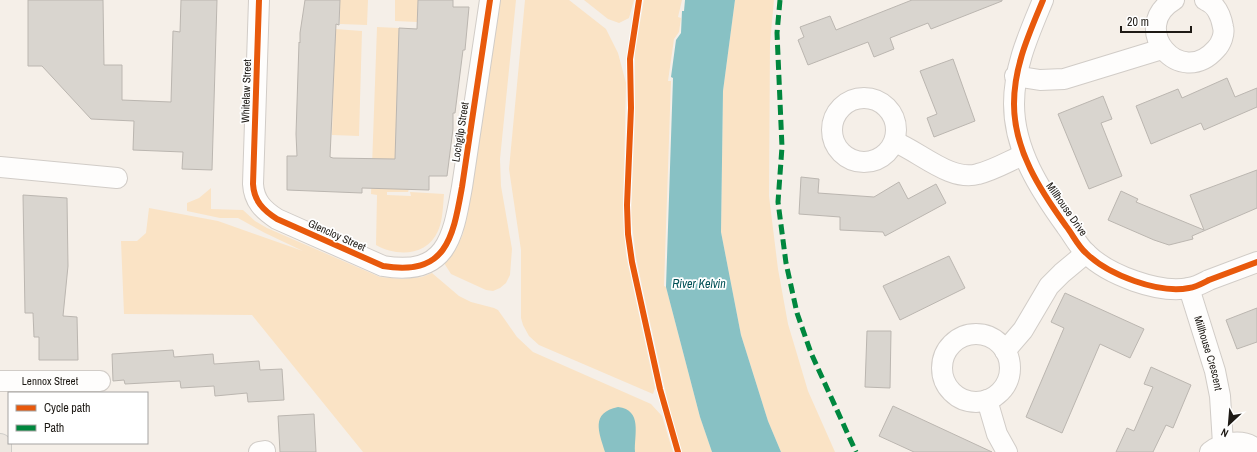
<svg xmlns="http://www.w3.org/2000/svg" width="1257" height="452" font-family="'Archivo Narrow',sans-serif">
  <style>
    .green { fill: #fae3c5 }
    .water { fill: #88c1c4 }
    .building { fill: #d9d5cf; stroke: #bbb6b0 }
    .lines { fill: none; stroke-linecap: round; stroke-linejoin: round }
    .minor-casing { stroke: #d1ccc7; stroke-width: 22 }
    .primary-casing { stroke: #ceccc8; stroke-width: 24 }
    .minor { stroke: #fefdfc; stroke-width: 20 }
    .primary { stroke: #ede7e0; stroke-width: 22 }
    .quiet { stroke: #00873e; stroke-width: 5; stroke-dasharray: 10 5; stroke-linecap: butt }
    .cycleway-casing { stroke: #fff; stroke-width: 8 }
    .cycleway { stroke: #e8590c; stroke-width: 6 }
    .labels { text-anchor: middle; dominant-baseline: central; stroke-width: 3.5; stroke-linejoin: round; paint-order: stroke }
    .street-label { font-size: 11px; fill: #1e1a15; stroke: #fff }
    .water-label { font-size: 12px; font-style: italic; fill: #015056; stroke: #fff }
  </style>
  <rect width="100%" height="100%" fill="#f5efe8"/>
  <g class="green">
    <polygon points="340,0 368,0 367,25 340,24"/>
    <polygon points="395,0 418,0 417,22 395,21"/>
    <polygon points="499,0 516,0 500,159 501,186 512,249 510,275 506,283 500,288 493,291 486,290 451,274 444,263 456,249 463,234"/>
    <polygon points="525,0 569,0 606,29 618,53 626,83 623,211 626,255 655,388 653,394 539,345 529,336 523,325 521,318 521,250 509,169"/>
    <polygon points="584,0 634,0 629,18 619,23 608,19"/>
    <polygon points="644,0 682,0 678,17 681,18 679,32 674,39 668,81 671,81 664,286 666,287 700,417 712,452 682,452 671,416 642,286 636,257 631,216 635,113 635,51"/>
    <polygon points="735,0 774,0 770,43 769,196 778,269 788,324 808,391 835,452 781,452 768,421 741,335 721,232 723,91"/>
    <path d="M377,27l22,1 -5,160 15,1 -1,3h-21v3l24,1 -1,-4 34,2c-1,11 -1,26 -6,37 -11,25 -41,26 -62,14l1,-50 -6,-1z"/>
    <polygon points="335,29 362,31 359,136 332,135"/>
    <polygon points="211,188 211,209 243,210 255,221 267,228 380,277 402,279 422,277 432,273 459,296 471,302 494,308 498,310 517,337 533,352 651,404 662,416 673,452 363,452 252,315 124,314 121,241 137,241 146,233 149,208 218,221 303,251 265,233 238,218 220,218 187,211 187,203 199,198"/>
  </g>
  <g class="water">
    <polygon points="685,0 735,0 723,91 721,232 741,335 768,421 781,452 712,452 700,417 666,287 673,78 671,77 676,40 681,33 682,11 684,11"/>
    <path d="M618,407c25,3 16,28 17,45h-30c-6,-20 -15,-39 13,-45z"/>
  </g>
  <g class="building">
    <polygon points="28,0 103,0 104,65 122,65 122,100 171,102 173,31 180,32 181,0 217,0 212,170 182,169 183,152 133,150 134,121 91,119 42,66 28,66"/>
    <polygon points="305,0 340,0 339,25 336,24 330,157 333,158 395,159 399,28 417,29 418,0 453,0 453,7 469,7 465,50 463,50 455,113 453,113 453,129 447,176 429,176 429,190 362,188 362,193 287,190 287,156 297,156 296,134 299,42 300,43 300,33"/>
    <polygon points="912,0 1002,0 1002,1 931,29 928,23 890,38 894,49 874,57 868,42 808,65 798,40 804,37 800,27 830,16 836,30"/>
    <polygon points="953,59 975,121 934,137 927,118 937,114 920,71"/>
    <polygon points="1227,78 1235,97 1257,88 1257,107 1204,130 1201,123 1151,144 1136,106 1178,89 1182,98"/>
    <polygon points="1103,96 1112,119 1101,123 1122,176 1089,189 1058,114"/>
    <polygon points="1257,170 1257,208 1192,236 1193,239 1169,245 1154,240 1108,220 1121,191 1138,199 1136,202 1204,230 1190,195"/>
    <polygon points="801,177 819,179 818,193 874,197 899,182 908,199 936,184 946,203 885,236 883,232 840,230 840,217 799,214"/>
    <polygon points="23,195 67,198 68,266 63,316 77,317 78,360 39,360 39,337 34,337 33,313 25,313"/>
    <polygon points="949,256 965,288 900,320 883,286"/>
    <polygon points="1065,293 1144,329 1130,358 1100,344 1062,433 1026,417 1064,328 1051,322"/>
    <polygon points="1257,308 1257,342 1237,349 1226,320"/>
    <polygon points="867,331 891,331 890,388 865,387"/>
    <polygon points="173,350 174,357 213,354 214,364 259,361 260,370 282,369 284,400 248,402 247,393 215,396 214,386 181,388 180,381 125,384 124,380 113,381 112,354"/>
    <polygon points="1151,367 1191,385 1173,428 1166,425 1153,452 1116,452 1127,428 1134,431 1153,387 1144,384"/>
    <polygon points="893,406 992,452 914,452 879,436"/>
    <polygon points="314,414 316,452 280,452 278,416"/>
  </g>
  <g class="lines">
    <g class="minor-casing">
      <g id="minor">
        <path d="M259,0l-6,184c1,17 10,26 24,35l106,47c64,11 70,-29 79,-79l28,-187"/>
        <path d="M1043,0c-14,34 -29,66 -29,104 0,46 26,86 52,122 7,9 12,20 20,27 22,22 73,41 103,35 7,-1 14,-5 20,-8 16,-6 32,-12 48,-18"/>
        <path d="M1174,0c-46,27 6,90 42,49 5,-5 9,-15 7,-22 -2,-11 -7,-23 -18,-27"/>
        <polyline points="1015,76 1040,80 1064,79 1162,49"/>
        <circle cx="864" cy="130" r="32"/>
        <path d="M895,142c25,10 56,40 83,32 16,-4 31,-13 45,-19"/>
        <polyline points="0,167 117,178"/>
        <path id="s1" d="M1189,288l26,83 5,25 3,48"/>
        <circle cx="976" cy="368" r="34"/>
        <polyline points="1005,351 1023,330 1049,286 1062,273 1086,253"/>
        <path id="s2" d="M0,381h100"/>
        <polyline points="987,400 997,434 1007,452"/>
        <polyline points="259,452 265,451"/>
        <path d="M1210,452c13,-10 34,-14 47,-2"/>
      </g>
    </g>
    <g class="primary-casing">
      <polyline id="primary" points="0,445 0,452"/>
    </g>
    <use href="#minor" class="minor"/>
    <use href="#primary" class="primary"/>
    <polyline class="quiet" points="780,0 777,33 782,147 778,202 786,263 797,313 811,353 856,452"/>
    <g class="cycleway-casing">
      <g id="cycleway">
        <path d="M259,0l-6,184c1,17 10,26 24,35l106,47c64,11 70,-29 79,-79l28,-187"/>
        <polyline points="639,0 630,59 631,108 627,205 628,234 632,262 660,389 678,452"/>
        <path d="M1043,0c-14,34 -29,66 -29,104 0,46 26,86 52,122 7,9 12,20 20,27 22,22 73,41 103,35 7,-1 14,-5 20,-8 16,-6 32,-12 48,-18"/>
      </g>
    </g>
    <use href="#cycleway" class="cycleway"/>
  </g>
  <g class="labels">
    <g class="street-label">
      <text transform="translate(246 91) rotate(-88)">Whitelaw Street</text>
      <text transform="translate(460 132) rotate(-81)">Lochgilp Street</text>
      <text transform="translate(1067 209) rotate(55)">Millhouse Drive</text>
      <text transform="translate(337 235) rotate(24)">Glencloy Street</text>
      <text stroke="none"><textPath href="#s1" startOffset="68">Millhouse Crescent</textPath></text>
      <text stroke="none"><textPath href="#s2" startOffset="50">Lennox Street</textPath></text>
    </g>
    <g class="water-label">
      <text x="699" y="284">River Kelvin</text>
    </g>
  </g>
  <rect x="8" y="392" width="140" height="52" fill="#ffffff" stroke="#a5a3a1"/>
  <rect x="16" y="405" width="20" height="6" fill="#e8590c" stroke="#a5a3a1"/>
  <text x="44" y="412" font-size="12" fill="#1e1a15">Cycle path</text>
  <rect x="16" y="425" width="20" height="6" fill="#00873e" stroke="#a5a3a1"/>
  <text x="44" y="432" font-size="12" fill="#1e1a15">Path</text>
  <g transform="translate(1229 424) rotate(206)" stroke="#ffffff" stroke-width="3" paint-order="stroke">
  <path d="M0-3L7 15L0 10L-7 15Z" fill="#1e1a15"/>
  <text y="-6" font-size="11" font-weight="bold" text-anchor="middle" fill="#1e1a15">N</text>
  </g>
  <path d="M1121 26v6h70v-6" fill="none" stroke="#1e1a15" stroke-width="2"/>
  <text x="1127" y="26" font-size="12" fill="#1e1a15" stroke="#ffffff" stroke-width="3" paint-order="stroke">20 m</text>
</svg>
